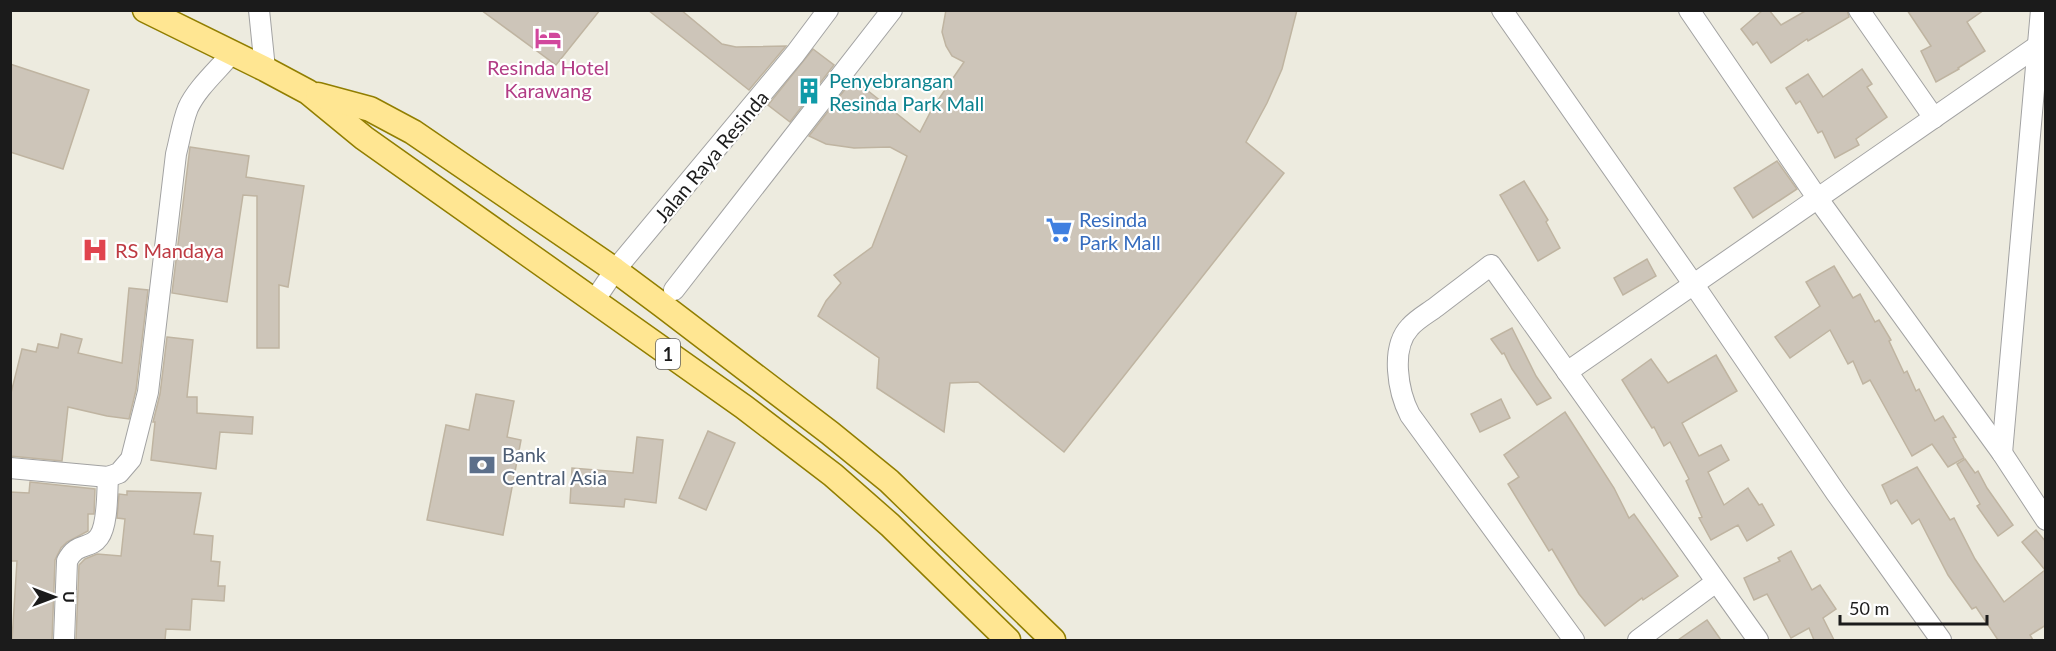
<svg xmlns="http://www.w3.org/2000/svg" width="2056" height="651" font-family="Lato,sans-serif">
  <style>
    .building { fill: #cdc5b9; stroke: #bfb4a1; stroke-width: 1.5 }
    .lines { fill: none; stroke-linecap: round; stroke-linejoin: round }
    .minor-casing { stroke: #a2a2a2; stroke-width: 22 }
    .major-casing { stroke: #917e00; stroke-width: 27 }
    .minor { stroke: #fff; stroke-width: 20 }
    .major { stroke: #ffe692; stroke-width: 24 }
    .labels { text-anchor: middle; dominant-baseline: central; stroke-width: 4.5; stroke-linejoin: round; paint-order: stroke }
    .shield { fill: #fff; stroke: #5f5f5f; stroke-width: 1.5 }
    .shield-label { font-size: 18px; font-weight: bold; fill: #1b1b1b }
    .hotel-label { font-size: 20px; fill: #b23c85; stroke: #fff }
    .culture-label { font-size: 20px; fill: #0d838f; stroke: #fff; text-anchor: start }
    .street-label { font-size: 20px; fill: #1b1b1b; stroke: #fff }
    .shop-label { font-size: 20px; fill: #366cbe; stroke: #fff; text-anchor: start }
    .health-label { font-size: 20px; fill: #be3a42; stroke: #fff; text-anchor: start }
    .service-label { font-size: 20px; fill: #4e5e75; stroke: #fff; text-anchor: start }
  </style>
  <rect width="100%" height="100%" fill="#edebdf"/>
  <g class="building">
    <polygon points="481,10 600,10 556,65"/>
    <polygon points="648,10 681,10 722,44 736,47 786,46 749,90"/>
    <polygon points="946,10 1297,10 1282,69 1267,103 1246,142 1284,173 1064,452 978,382 950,383 944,432 877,388 879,358 818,316 826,301 841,283 834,275 872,247 907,156 890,147 854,148 826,144 809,136 853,79 920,132 932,109 964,62 952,56 946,46 942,32"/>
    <polygon points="1763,10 1769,10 1781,25 1807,10 1847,10 1849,17 1808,41 1807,39 1771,63 1757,42 1753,45 1741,29"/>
    <polygon points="1907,10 1984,10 1967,22 1985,51 1958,68 1959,69 1936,82 1921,51 1931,46"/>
    <polygon points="813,49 834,65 790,122 768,105"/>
    <polygon points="10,64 89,90 63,169 10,152"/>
    <polygon points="1862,69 1872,84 1867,87 1887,117 1856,139 1859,145 1835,158 1822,131 1818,133 1800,101 1796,104 1786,88 1808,74 1823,97"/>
    <polygon points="190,147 249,156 246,177 304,186 288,287 279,285 279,348 257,348 257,196 243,195 227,302 172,293"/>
    <polygon points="1777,161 1797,189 1753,218 1734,188"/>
    <polygon points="1524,181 1548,220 1546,222 1560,248 1538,261 1500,195"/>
    <polygon points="1647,259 1656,276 1623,295 1614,278"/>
    <polygon points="1834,266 1853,298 1860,294 1875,322 1879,320 1891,340 1889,341 1904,373 1907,371 1916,391 1919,389 1935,421 1943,416 1956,437 1953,438 1964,458 1948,467 1932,444 1912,456 1870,380 1863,384 1853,361 1848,364 1830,330 1790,358 1775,337 1820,306 1806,282"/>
    <polygon points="129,288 148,290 136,390 129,419 107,416 68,407 62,461 10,456 10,397 22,349 36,352 38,344 58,348 61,334 82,339 78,353 122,363"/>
    <polygon points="1512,328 1536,376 1551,398 1537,405 1512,369 1504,353 1502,354 1491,339"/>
    <polygon points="167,337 193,340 187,397 197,397 197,413 253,417 252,434 220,432 216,469 151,460 155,422 153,422 160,394"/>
    <polygon points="1716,355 1737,391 1682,423 1699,456 1721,445 1729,460 1708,472 1724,505 1748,488 1759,505 1762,504 1774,525 1747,541 1738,525 1711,540 1699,518 1702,517 1686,481 1689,479 1670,442 1664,446 1654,427 1652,428 1622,380 1651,359 1668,383"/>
    <polygon points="476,394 514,401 507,437 521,440 503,535 427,520 446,425 469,430"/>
    <polygon points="1501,399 1510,418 1480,432 1471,414"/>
    <polygon points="1565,412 1614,488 1629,518 1634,514 1678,576 1643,600 1642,598 1605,626 1579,594 1552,549 1549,551 1508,484 1519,477 1504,455"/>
    <polygon points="708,431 735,443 706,510 679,498"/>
    <polygon points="637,437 663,440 656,503 625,499 624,507 570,503 572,468 633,473"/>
    <polygon points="1965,459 1975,473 1978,471 1987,488 2013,525 1998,536 1977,506 1980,504 1957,464"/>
    <polygon points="1917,467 1950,520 1954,518 1975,559 2004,602 2045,570 2022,542 2036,530 2046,542 2046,625 2030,635 2033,640 1998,640 1976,607 1972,609 1948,575 1919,519 1912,524 1897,500 1891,504 1882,485"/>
    <polygon points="30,482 95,489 94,514 88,514 88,531 67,542 61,548 55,560 52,640 12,640 17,561 10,561 10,492 29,493"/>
    <polygon points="127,491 201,493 194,534 213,536 211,561 220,562 218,586 225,586 224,601 192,599 190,630 166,629 165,640 76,640 79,565 85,559 97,554 121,556 125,519 117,518 119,494 127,495"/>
    <polygon points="1791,551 1812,590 1820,585 1836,609 1823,618 1834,640 1814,640 1809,628 1791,638 1767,594 1754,600 1744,578 1780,561 1778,558"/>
    <polygon points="1707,620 1721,640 1678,640"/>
  </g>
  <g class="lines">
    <g class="minor-casing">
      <g id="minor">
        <polyline points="259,10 265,69"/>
        <polyline points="1502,10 1694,285 1836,493 1941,640"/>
        <polyline points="1689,10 1818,199 2002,453 2046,520"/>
        <polyline points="1859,10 1934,118"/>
        <polyline points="674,290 892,10"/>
        <polyline points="594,301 615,270 795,54 828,10"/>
        <polyline points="1567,372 2036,47"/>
        <polyline points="2002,453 2041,10"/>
        <path d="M10,468l98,9 11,-4 12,-14 17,-67 28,-238c4,-15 6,-31 12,-46 9,-20 30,-38 44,-55"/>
        <path d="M64,640l3,-79c10,-20 23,-11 32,-24 9,-12 8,-45 9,-60"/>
        <path d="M1574,640l-164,-225c-12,-23 -20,-67 0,-88 7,-8 18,-14 26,-20 18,-14 37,-28 55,-42l267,375"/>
        <polyline points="1638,640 1716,582"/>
      </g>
    </g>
    <g class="major-casing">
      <g id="major">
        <polyline points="145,10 265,69 308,92 364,138 744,407 833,475 890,525 1008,640"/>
        <polyline points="318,95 370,109 413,132 615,270 662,305 830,433 889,481 1053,640"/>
      </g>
    </g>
    <use href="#minor" class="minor"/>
    <use href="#major" class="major"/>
  </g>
  <defs>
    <g id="hotel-bare" transform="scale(2.07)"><path d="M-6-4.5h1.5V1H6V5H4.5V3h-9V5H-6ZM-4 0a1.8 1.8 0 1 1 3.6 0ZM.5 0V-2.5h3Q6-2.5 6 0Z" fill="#d1479c" stroke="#fff" stroke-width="2.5" paint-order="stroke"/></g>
    <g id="building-bare" transform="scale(2.07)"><path d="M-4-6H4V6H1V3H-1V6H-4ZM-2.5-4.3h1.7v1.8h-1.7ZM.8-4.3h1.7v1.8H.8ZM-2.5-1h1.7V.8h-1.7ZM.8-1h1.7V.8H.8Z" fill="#0f9aa8" stroke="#fff" stroke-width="2.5" paint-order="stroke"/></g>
    <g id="supermarket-bare" transform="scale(2.07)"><path d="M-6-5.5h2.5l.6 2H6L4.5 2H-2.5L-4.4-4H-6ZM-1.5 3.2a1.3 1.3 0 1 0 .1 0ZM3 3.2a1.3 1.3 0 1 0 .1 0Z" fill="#3f7fe0" stroke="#fff" stroke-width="2.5" paint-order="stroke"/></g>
    <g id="hospital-bare" transform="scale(2.07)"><path d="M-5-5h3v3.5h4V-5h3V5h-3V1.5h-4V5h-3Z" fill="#e0444e" stroke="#fff" stroke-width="2.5" paint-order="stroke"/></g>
    <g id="bank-bare" transform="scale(2.07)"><path d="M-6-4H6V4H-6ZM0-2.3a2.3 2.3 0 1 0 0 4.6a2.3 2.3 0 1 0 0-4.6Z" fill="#5c6f8a" stroke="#fff" stroke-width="2.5" paint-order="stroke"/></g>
  </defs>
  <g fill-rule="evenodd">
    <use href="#hotel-bare" x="548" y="38"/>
    <use href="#building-bare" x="809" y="91"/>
    <use href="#supermarket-bare" x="1059" y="230"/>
    <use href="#hospital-bare" x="95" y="250"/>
    <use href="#bank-bare" x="482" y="465"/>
  </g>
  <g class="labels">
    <rect class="shield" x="656" y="339" width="24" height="30" rx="4.5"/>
    <g class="shield-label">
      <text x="668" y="354">1</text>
    </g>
    <g class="hotel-label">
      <text x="548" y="67">Resinda Hotel<tspan x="548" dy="23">Karawang</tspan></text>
    </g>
    <g class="culture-label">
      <text x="829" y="80">Penyebrangan<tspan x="829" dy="23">Resinda Park Mall</tspan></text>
    </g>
    <g class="street-label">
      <text transform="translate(711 156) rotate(-50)">Jalan Raya Resinda</text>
    </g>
    <g class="shop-label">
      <text x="1079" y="219">Resinda<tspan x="1079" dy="23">Park Mall</tspan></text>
    </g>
    <g class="health-label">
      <text x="115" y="250">RS Mandaya</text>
    </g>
    <g class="service-label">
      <text x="502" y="454">Bank<tspan x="502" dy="23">Central Asia</tspan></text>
    </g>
  </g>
  <rect width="2056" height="651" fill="none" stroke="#1b1b1b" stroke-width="24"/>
  <g transform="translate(54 597) rotate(90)" stroke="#ffffff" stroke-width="4.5" paint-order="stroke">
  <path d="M0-4.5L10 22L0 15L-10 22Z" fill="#1b1b1b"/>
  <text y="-9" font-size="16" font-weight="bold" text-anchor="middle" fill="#1b1b1b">U</text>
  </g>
  <path d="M1840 615v9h147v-9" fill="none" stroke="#1b1b1b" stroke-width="3"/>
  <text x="1849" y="615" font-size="18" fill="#1b1b1b" stroke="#ffffff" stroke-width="4.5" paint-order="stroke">50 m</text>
</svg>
